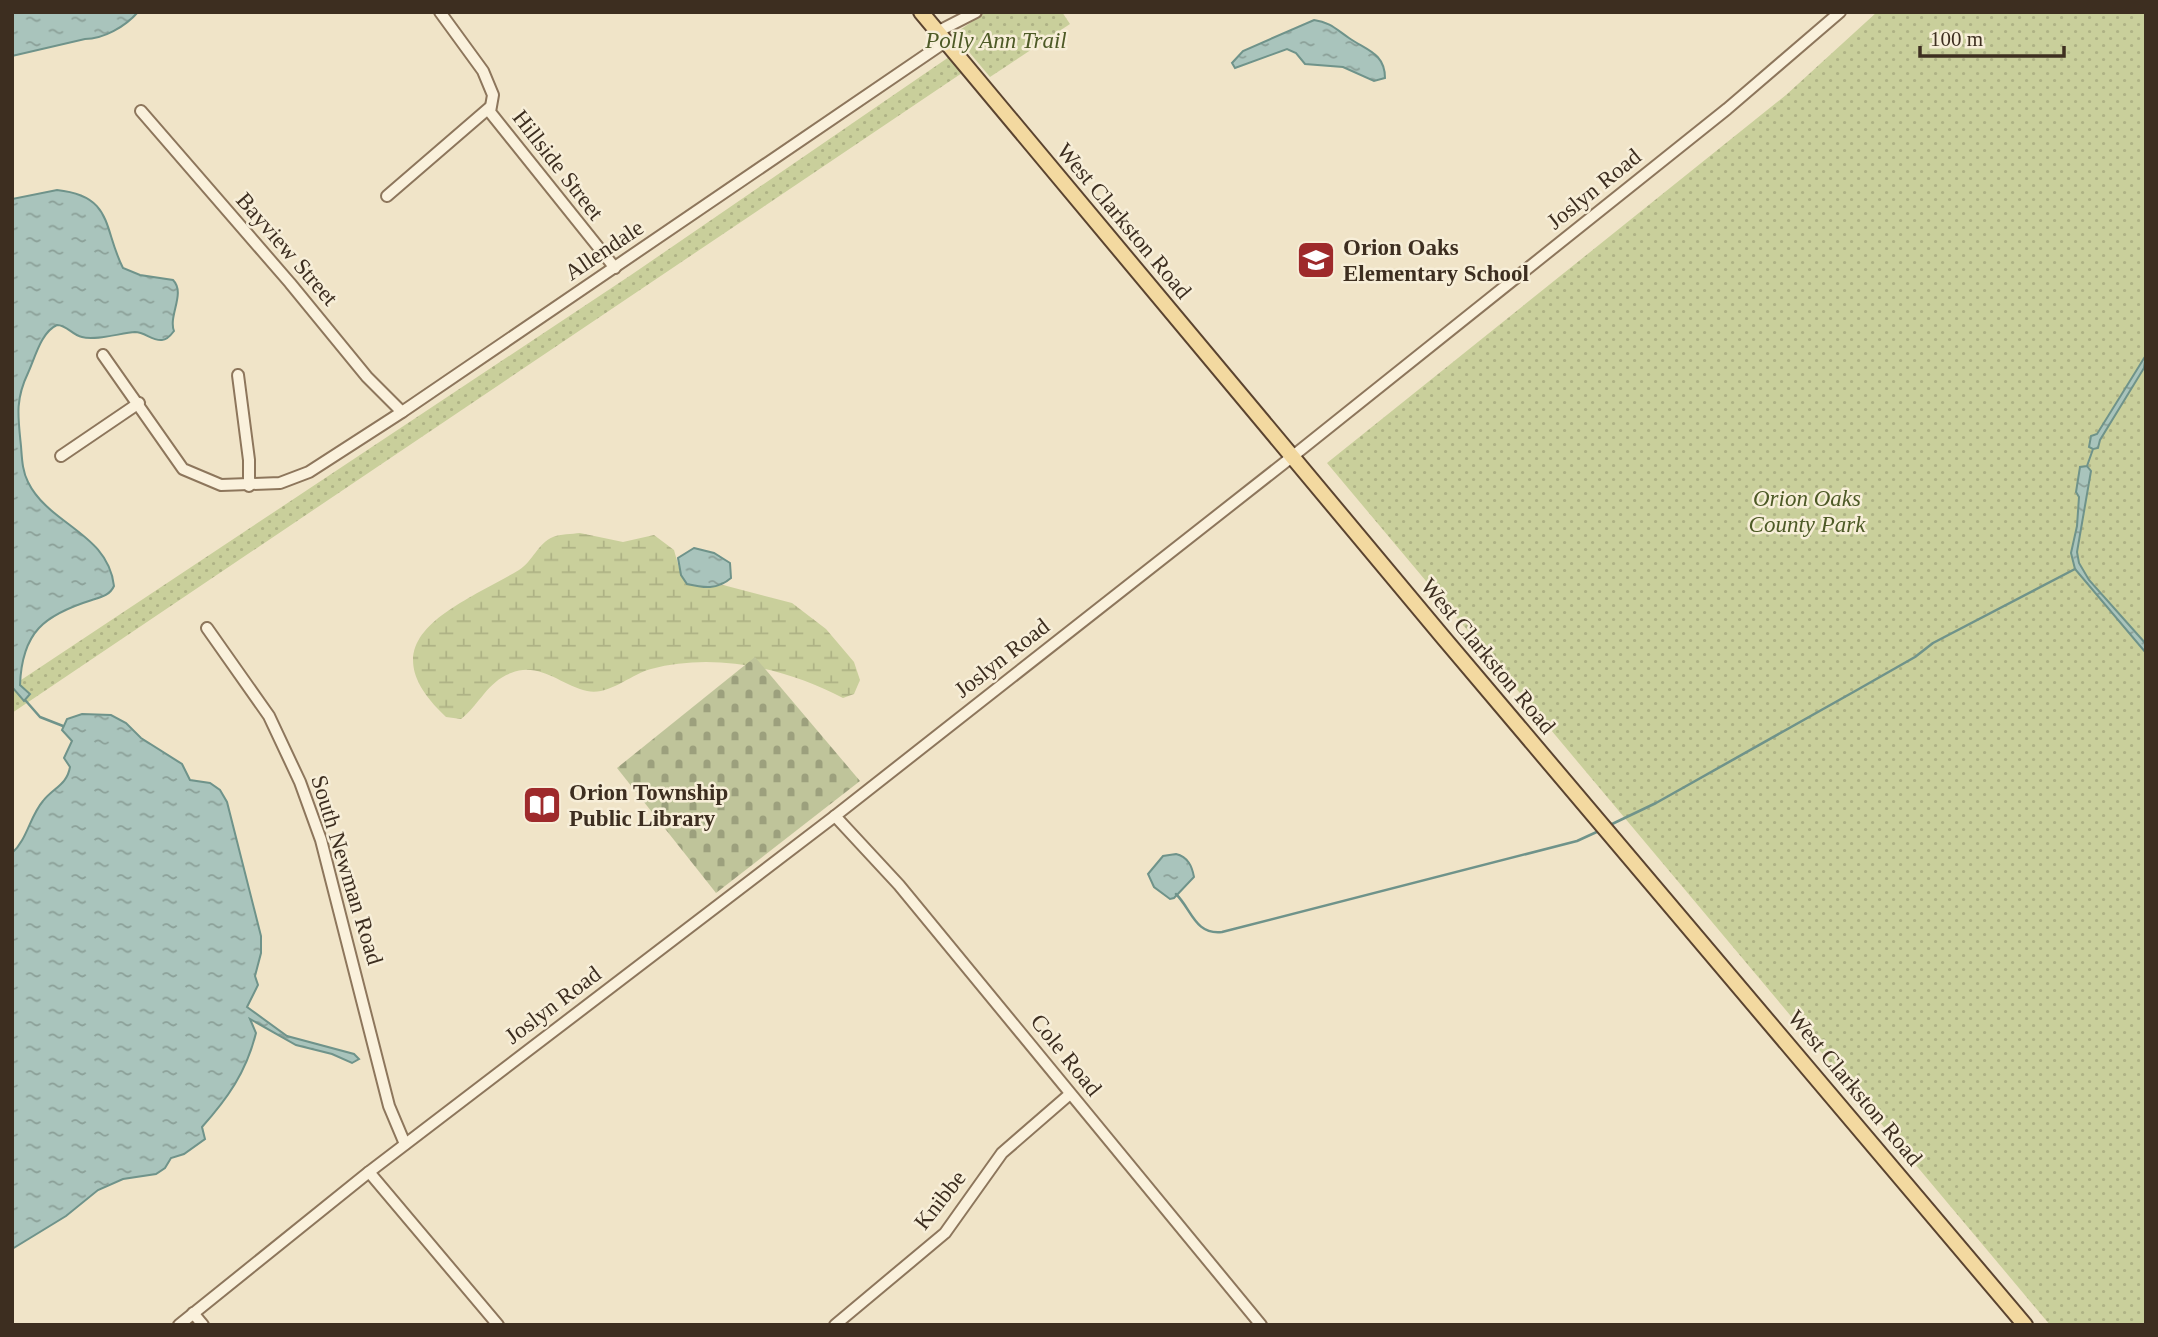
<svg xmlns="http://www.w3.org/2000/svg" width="2158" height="1337" font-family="Georgia,serif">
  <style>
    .grass { fill: url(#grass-dots) }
    .wetland { fill: url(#wetland-marsh) }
    .cemetery { fill: url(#cemetery-stones) }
    .water { fill: url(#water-ripples); stroke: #6f938a; stroke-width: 2 }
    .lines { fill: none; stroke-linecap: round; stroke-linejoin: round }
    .stream { stroke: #6f938a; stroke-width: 2.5 }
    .minor-casing { stroke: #8d765c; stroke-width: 14 }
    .major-casing { stroke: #5b4430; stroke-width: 18 }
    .minor { stroke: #faf1dc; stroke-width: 10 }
    .major { stroke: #f3d9a0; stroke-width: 14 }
    .labels { text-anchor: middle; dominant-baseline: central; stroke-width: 5; stroke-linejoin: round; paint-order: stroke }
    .park-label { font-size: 23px; font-style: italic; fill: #4d5a26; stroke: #f7eed8 }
    .street-label { font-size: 23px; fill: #3d2e20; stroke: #f7eed8 }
    .poi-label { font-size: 23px; font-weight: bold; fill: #3d2e20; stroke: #f7eed8; text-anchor: start }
  </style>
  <defs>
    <pattern id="grass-dots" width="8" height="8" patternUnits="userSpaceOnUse" patternTransform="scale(1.75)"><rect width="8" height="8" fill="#c9cf9b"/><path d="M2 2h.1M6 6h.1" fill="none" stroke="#aeb285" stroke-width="1.8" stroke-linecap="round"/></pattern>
    <pattern id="wetland-marsh" width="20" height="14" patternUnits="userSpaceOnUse" patternTransform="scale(1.75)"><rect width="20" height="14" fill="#c9cf9b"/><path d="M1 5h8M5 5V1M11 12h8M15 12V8" fill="none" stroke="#aeb285"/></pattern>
    <pattern id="cemetery-stones" width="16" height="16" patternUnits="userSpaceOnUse" patternTransform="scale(1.75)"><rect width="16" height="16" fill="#bfc49a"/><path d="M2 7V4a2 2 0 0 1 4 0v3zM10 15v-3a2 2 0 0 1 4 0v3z" fill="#9ca07d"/></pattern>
    <pattern id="water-ripples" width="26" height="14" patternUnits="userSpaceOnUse" patternTransform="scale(1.75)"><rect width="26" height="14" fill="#a9c4bc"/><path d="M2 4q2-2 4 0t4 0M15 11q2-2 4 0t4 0" fill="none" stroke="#8ba098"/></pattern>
  </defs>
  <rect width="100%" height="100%" fill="#f0e4c8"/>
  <g class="grass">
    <polygon points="986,12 1062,12 1070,24 990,77 954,34"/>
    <polygon points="1877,12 2146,12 2146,1325 2050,1325 1327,463 1786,95"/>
    <polygon points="949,57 962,73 12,713 12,686 631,275"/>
  </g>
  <path class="wetland" d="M580,533l43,9 31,-7 20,15 7,25 26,13 16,-3 69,18 34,26 28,33 6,18 -6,14 -11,4c-57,-30 -128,-46 -192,-29 -20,5 -42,27 -64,22 -26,-6 -48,-30 -76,-18 -24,9 -31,31 -50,46l-15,-2c-84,-79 12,-111 73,-147 14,-9 19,-27 34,-33 7,-3 19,-3 27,-4z"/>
  <polygon class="cemetery" points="755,657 860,781 716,893 617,768"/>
  <g class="water">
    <path d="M12,12h126c-13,15 -35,27 -53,27l-73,17z"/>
    <path d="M1314,20c16,2 23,10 35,18 17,12 36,15 36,40l-11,3 -31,-14 -38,-3 -9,-11 -9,-4 -52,19 -3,-5 11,-12z"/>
    <path d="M57,190c57,6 46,39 66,78l17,7 33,5c13,13 -5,36 1,51 -3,4 -7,9 -12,9 -10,1 -17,-8 -27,-8 -14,1 -40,9 -53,5 -10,-2 -15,-12 -25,-12 -16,7 -22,33 -29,48 -13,27 -10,44 -7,73 1,12 1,24 7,36 21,43 80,51 86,104 -4,9 -12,11 -22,14 -48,15 -70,32 -72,85l10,9 -6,7 -12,-14v-488z"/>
    <polygon points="2146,355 2144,368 2100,440 2098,448 2093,449 2087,466 2091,471 2077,552 2079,563 2089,580 2146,644 2146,653 2075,569 2071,553 2077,526 2079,497 2076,492 2080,467 2087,466 2093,449 2089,447 2091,436 2097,434"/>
    <path d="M694,548l20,5 16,10 1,15c-14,12 -27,10 -44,6l-6,-9 -3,-17z"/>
    <path d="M82,714l29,1 15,8 15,15 41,26 8,16 20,3 10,7 7,12 34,134v17l-6,23 3,9 -11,22 40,29 67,18 5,5 -7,4 -20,-9 -36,-9 -46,-26 6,14c-10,40 -29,66 -54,94l3,12 -21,15 -13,4 -6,10 -9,6 -33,5 -25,11 -32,26 -54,33v-396c15,-13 18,-37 31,-52 10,-13 24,-16 27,-34l-6,-9 8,-17 -10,-11 5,-11z"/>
    <path d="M1176,854c12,3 16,12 18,23l-20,21 -4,1 -16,-12 -6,-13 15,-18z"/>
  </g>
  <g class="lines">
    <g class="stream">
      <polyline points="26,701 40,717 63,726"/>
      <polyline points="1610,825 1656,803 1857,690 1915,657 1933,643 2075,569"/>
      <path d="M1176,894c16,16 19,41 46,38l355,-91 24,-11"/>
    </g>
    <g class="minor-casing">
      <g id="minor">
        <polyline points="440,12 483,71 493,95 490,112 615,268"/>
        <polyline points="937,32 976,12"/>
        <polyline points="141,111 290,283 367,377 402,412"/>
        <polyline points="387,196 489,108"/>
        <polyline points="103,355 183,469 221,485 280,483 309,472 402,412 945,42"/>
        <polyline points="238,375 249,460 249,486"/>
        <polyline points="61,456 139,403"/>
        <polyline points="207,628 269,716 300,782 321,840 389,1106 405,1144"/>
        <polyline points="835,816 899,885 1261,1325"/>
        <polyline points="369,1172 498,1325"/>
        <polyline points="193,1313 203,1325"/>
        <polyline points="179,1325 369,1172 835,816 1293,456 1727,109 1840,12"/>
        <polyline points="835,1325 945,1233 1002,1153 1070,1094"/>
      </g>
    </g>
    <g class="major-casing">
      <polyline id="major" points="921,12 1442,636 2025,1325"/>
    </g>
    <use href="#minor" class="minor"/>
    <use href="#major" class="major"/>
  </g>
  <defs>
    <g id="school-square" transform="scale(2.0125)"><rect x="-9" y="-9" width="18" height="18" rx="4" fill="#9e2a2b" stroke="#f7eed8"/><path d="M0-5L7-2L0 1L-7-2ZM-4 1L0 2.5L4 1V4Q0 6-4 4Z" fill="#fff"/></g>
    <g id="library-square" transform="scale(2.0125)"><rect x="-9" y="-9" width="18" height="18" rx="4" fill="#9e2a2b" stroke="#f7eed8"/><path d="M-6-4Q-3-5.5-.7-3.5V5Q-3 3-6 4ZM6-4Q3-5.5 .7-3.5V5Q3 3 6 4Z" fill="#fff"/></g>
  </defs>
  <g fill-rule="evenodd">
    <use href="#school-square" x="1316" y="260"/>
    <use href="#library-square" x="542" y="805"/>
  </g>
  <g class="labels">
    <g class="park-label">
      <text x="996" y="40">Polly Ann Trail</text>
      <text x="1807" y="498">Orion Oaks<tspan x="1807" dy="26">County Park</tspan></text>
    </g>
    <g class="street-label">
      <text transform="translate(558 165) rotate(52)">Hillside Street</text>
      <text transform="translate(1594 189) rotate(-39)">Joslyn Road</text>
      <text transform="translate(1124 221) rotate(50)">West Clarkston Road</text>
      <text transform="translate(287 249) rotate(49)">Bayview Street</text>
      <text transform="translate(604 250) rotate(-34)">Allendale</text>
      <text transform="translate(1488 656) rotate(50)">West Clarkston Road</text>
      <text transform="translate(1002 658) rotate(-38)">Joslyn Road</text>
      <text transform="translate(347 870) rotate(73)">South Newman Road</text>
      <text transform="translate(553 1005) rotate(-37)">Joslyn Road</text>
      <text transform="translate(1066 1055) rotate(51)">Cole Road</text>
      <text transform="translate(1855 1088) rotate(50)">West Clarkston Road</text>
      <text transform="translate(940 1200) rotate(-52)">Knibbe</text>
    </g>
    <g class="poi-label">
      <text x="1343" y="247">Orion Oaks<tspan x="1343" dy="26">Elementary School</tspan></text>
      <text x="569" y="792">Orion Township<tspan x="569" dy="26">Public Library</tspan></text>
    </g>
  </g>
  <rect width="2158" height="1337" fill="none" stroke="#3d2e20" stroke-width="28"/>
  <path d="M1920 46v10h144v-10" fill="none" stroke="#3d2e20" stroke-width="3.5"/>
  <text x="1930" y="46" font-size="21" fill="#3d2e20" stroke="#f7eed8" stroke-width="5" paint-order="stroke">100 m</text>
</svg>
